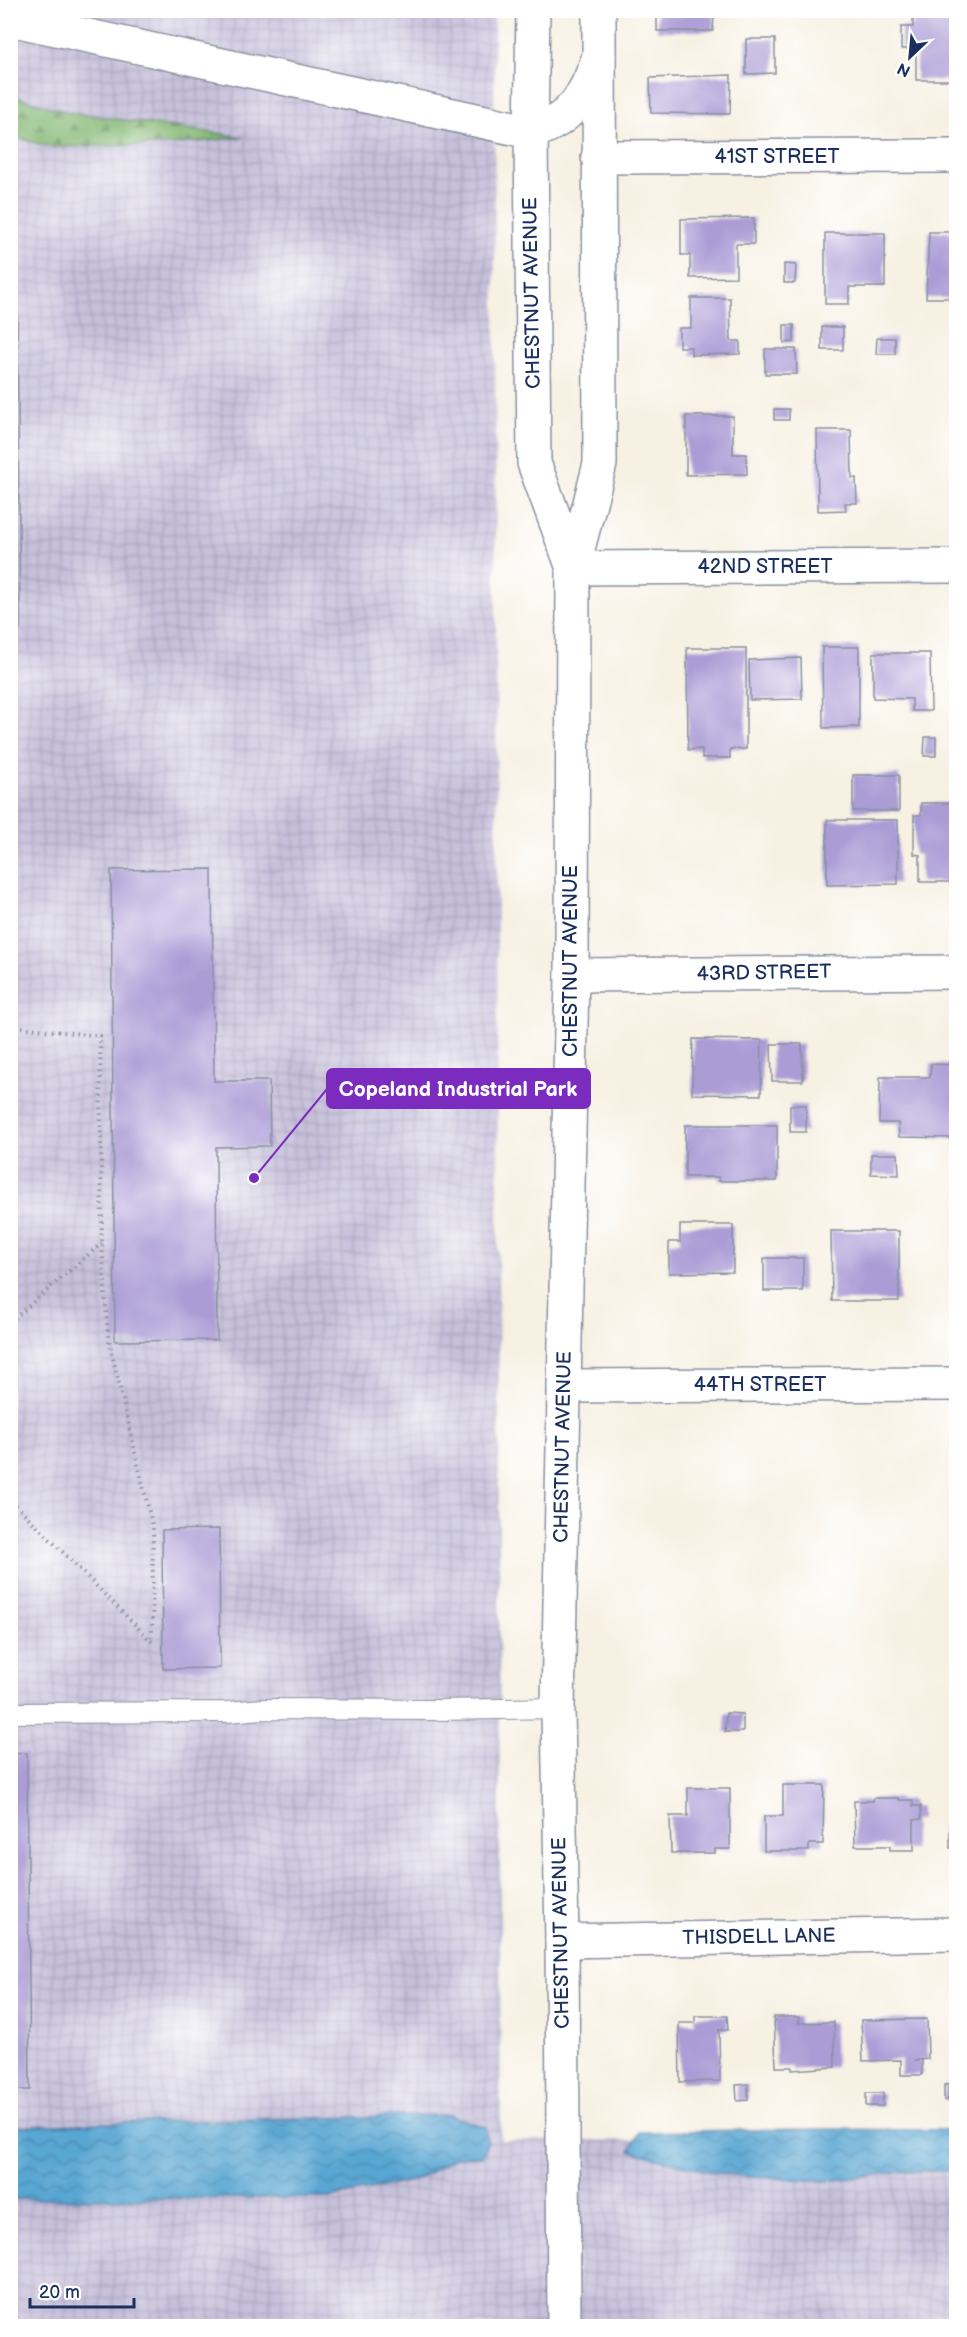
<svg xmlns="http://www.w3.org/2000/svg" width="967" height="2337" font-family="'Balsamiq Sans',sans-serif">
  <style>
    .industrial { fill: url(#industrial-grid) }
    .forest { fill: url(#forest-firs); stroke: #4f7368; stroke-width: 1.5 }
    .water { fill: url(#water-waves); stroke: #3a6a98; stroke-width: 1.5 }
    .building { fill: #ab9cd6 }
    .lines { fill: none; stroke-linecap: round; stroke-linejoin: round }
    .service-casing { stroke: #8990a0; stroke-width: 22 }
    .minor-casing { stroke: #8990a0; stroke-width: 36 }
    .tertiary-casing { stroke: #8990a0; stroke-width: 36 }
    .secondary-casing { stroke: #8990a0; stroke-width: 36 }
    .motorway-casing { stroke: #8990a0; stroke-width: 36 }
    .path { stroke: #8990a0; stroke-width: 4; stroke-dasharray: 1.5 4.5; stroke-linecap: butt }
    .service { stroke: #fff; stroke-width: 20 }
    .minor { stroke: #fff; stroke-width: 33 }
    .tertiary { stroke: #fff; stroke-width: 33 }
    .secondary { stroke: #fff; stroke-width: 33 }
    .motorway { stroke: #fff; stroke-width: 33 }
    .labels { text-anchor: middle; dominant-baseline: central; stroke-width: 6; stroke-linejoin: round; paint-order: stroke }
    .street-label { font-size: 20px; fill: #1b2f5e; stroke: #fff }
    .leader { fill: none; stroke: #7b2cbf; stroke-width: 2 }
    .callout-dot { fill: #7b2cbf; stroke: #fff; stroke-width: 2 }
    .callout { fill: #7b2cbf; stroke: #7b2cbf; stroke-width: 2 }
    .callout-label { font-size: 21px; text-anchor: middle; font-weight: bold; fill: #fff }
  </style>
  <defs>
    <pattern id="industrial-grid" width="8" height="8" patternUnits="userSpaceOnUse" patternTransform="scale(1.5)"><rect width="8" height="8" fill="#c6c0da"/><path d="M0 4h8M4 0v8" fill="none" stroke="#aaa5be"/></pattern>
    <pattern id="forest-firs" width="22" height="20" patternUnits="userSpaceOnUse" patternTransform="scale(1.5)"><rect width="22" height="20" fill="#83b772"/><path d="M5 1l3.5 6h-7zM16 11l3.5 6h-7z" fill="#6a9561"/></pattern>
    <pattern id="water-waves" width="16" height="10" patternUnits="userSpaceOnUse" patternTransform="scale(1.5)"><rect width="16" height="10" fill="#58a6d2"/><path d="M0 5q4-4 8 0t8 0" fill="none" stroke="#4888ae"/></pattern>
  </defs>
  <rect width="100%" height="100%" fill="#fff"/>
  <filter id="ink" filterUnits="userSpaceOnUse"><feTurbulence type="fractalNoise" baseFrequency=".0167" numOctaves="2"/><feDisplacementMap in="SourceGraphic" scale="12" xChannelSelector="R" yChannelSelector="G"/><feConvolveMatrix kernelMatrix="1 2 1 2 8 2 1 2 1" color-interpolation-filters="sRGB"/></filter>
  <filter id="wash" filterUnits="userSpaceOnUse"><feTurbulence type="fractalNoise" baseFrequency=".008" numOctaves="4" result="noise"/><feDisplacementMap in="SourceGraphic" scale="24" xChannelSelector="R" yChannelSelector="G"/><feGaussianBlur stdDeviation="1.35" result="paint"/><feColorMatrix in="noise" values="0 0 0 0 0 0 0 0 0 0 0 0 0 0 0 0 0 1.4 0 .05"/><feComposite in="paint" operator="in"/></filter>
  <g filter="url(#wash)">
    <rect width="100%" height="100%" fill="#f7f1e3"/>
    <polygon class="industrial" points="11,11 494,11 501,2140 956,2141 956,2326 11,2326"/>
    <polygon class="forest" points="10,95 68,112 243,137 170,145 51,147 11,136"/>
    <g class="water">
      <polygon points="449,2115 485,2127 487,2141 483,2156 456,2157 416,2180 329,2198 11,2199 11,2127 100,2123"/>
      <polygon points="795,2129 956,2130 956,2171 909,2171 826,2181 756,2177 714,2173 630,2151 639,2132"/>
    </g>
    <g id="blocks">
      <g class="building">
        <polygon points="657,10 726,10 726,16 714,15 713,31 657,31"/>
        <polygon points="913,13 956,13 956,49 952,49 953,80 916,80 916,49 901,49 901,27 913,27"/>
        <polygon points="746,39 775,39 775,73 746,74"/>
        <polygon points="731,75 730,114 651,113 650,78"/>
        <polygon points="10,201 16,201 20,629 10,629"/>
        <polygon points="754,218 754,244 736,244 736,277 690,278 690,255 681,255 681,219"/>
        <polygon points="929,232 956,232 956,298 926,298"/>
        <polygon points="825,233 885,233 885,287 849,287 849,304 825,304"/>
        <polygon points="784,264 796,265 795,283 784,283"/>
        <polygon points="691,298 730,298 731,341 740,341 740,354 691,355 691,347 679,347 679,328 691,328"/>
        <polygon points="784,325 794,325 794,342 784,343"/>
        <rect x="822" y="327" width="21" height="23"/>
        <polygon points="877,338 895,338 895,354 876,354"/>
        <polygon points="765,349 796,349 797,374 765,374"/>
        <rect x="774" y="409" width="15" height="11"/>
        <polygon points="686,416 733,416 733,454 746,454 747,474 686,475"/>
        <polygon points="817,430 851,430 852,478 856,478 857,503 845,503 846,510 818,511"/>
        <polygon points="822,647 859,647 859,727 823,728"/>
        <polygon points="687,648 746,648 746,749 730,749 730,758 702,758 702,749 688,750"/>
        <polygon points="873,653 930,653 931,711 912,711 912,699 873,698"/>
        <polygon points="801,658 802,699 750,700 749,660"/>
        <polygon points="925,737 936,737 936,756 924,756"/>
        <rect x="853" y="775" width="46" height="36"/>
        <polygon points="921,803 956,803 956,882 920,882 920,855 914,854 914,815 921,815"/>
        <polygon points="827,820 898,820 898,884 827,885"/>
        <polygon points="212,869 214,1081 269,1081 270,1146 216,1147 217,1340 115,1341 111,870"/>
        <polygon points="693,1039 762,1040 761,1095 692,1094"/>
        <polygon points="771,1044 802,1044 803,1081 772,1081"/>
        <polygon points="931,1064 956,1065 956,1138 899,1137 898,1123 879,1123 880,1077 930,1077"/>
        <rect x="790" y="1105" width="16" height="27"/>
        <polygon points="685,1125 777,1125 777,1181 719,1181 719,1177 685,1177"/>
        <polygon points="871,1154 898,1154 899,1175 871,1174"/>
        <polygon points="680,1225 733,1225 733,1272 669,1273 669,1242 680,1242"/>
        <polygon points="831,1231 899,1231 899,1301 832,1301"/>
        <rect x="764" y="1258" width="39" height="33"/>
        <polygon points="219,1529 220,1668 163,1669 162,1530"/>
        <polygon points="726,1713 743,1714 743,1732 725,1732"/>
        <polygon points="27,1753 30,2090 10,2090 10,1754"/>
        <polygon points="783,1785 824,1785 823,1844 809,1844 809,1851 764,1851 764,1816 783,1816"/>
        <polygon points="688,1788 730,1788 730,1849 715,1849 715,1853 671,1853 670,1816 688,1816"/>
        <polygon points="873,1798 899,1798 899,1800 913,1800 913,1806 921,1806 921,1819 914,1820 914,1850 890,1850 890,1846 855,1846 854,1801 873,1801"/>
        <rect x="950" y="1806" width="6" height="42"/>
        <polygon points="695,2016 727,2016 728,2030 719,2030 720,2081 680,2082 679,2023 695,2023"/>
        <polygon points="774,2017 799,2017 799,2023 834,2022 835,2067 792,2070 792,2067 776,2067"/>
        <polygon points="927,2019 928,2059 915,2060 922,2060 922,2075 901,2075 901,2060 863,2061 861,2020"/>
        <polygon points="748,2084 748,2100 737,2101 736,2085"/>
        <polygon points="956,2084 956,2100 944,2100 944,2085"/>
        <rect x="866" y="2093" width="17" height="13"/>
      </g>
    </g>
  </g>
  <g filter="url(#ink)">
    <use href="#blocks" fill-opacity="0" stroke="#8990a0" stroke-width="1.5"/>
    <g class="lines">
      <g class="service-casing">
        <polyline id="service" points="10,1713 227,1712 263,1709 438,1710 558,1708"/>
      </g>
      <g class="minor-casing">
        <g id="minor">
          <polyline points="573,568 956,566"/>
          <polyline points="572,975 956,972"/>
          <polyline points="564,1386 956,1384"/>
          <polyline points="562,1941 956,1934"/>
        </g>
      </g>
      <g class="tertiary-casing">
        <polyline id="tertiary" points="598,157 956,156"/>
      </g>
      <g class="secondary-casing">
        <g id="secondary">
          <polyline points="533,10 531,132 534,463 573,568"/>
          <polyline points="564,2326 562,1941 558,1708 572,975 573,568 600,464 599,10"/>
        </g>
      </g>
      <g class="motorway-casing">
        <path id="motorway" d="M10,19l521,113c41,-11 55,-38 68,-76"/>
      </g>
      <g class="path">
        <polyline points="10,1026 100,1036 102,1243 108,1337 153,1528 152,1642 10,1499"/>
        <polyline points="10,1322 102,1243"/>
      </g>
      <use href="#service" class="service"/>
      <use href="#minor" class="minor"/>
      <use href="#tertiary" class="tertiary"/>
      <use href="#secondary" class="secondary"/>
      <use href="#motorway" class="motorway"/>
    </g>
  </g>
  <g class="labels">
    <g class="street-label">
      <text x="777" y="157">41ST STREET</text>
      <text transform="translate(532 293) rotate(-91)">CHESTNUT AVENUE</text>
      <text x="765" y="567">42ND STREET</text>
      <text transform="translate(571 961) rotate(-90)">CHESTNUT AVENUE</text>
      <text transform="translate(764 973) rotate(-1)">43RD STREET</text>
      <text x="760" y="1385">44TH STREET</text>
      <text transform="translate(563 1447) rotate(-89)">CHESTNUT AVENUE</text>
      <text transform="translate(561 1933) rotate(-91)">CHESTNUT AVENUE</text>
      <text transform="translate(759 1937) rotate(-1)">THISDELL LANE</text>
    </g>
  </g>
  <path class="leader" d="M254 1178L327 1089"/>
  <circle class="callout-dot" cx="254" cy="1178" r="6"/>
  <rect class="callout" x="327" y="1069" width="263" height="39" rx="6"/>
  <g class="callout-label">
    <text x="458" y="1096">Copeland Industrial Park</text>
  </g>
  <rect width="967" height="2337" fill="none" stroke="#fff" stroke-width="36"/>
  <g transform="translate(910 57) rotate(206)" stroke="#ffffff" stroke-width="4.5" paint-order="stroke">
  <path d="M0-4.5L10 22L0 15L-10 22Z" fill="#1b2f5e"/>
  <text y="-9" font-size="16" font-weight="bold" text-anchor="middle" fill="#1b2f5e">N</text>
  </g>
  <path d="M30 2298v9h104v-9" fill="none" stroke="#1b2f5e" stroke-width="3"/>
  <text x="39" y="2298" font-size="18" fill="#1b2f5e" stroke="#ffffff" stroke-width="4.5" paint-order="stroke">20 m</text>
</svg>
